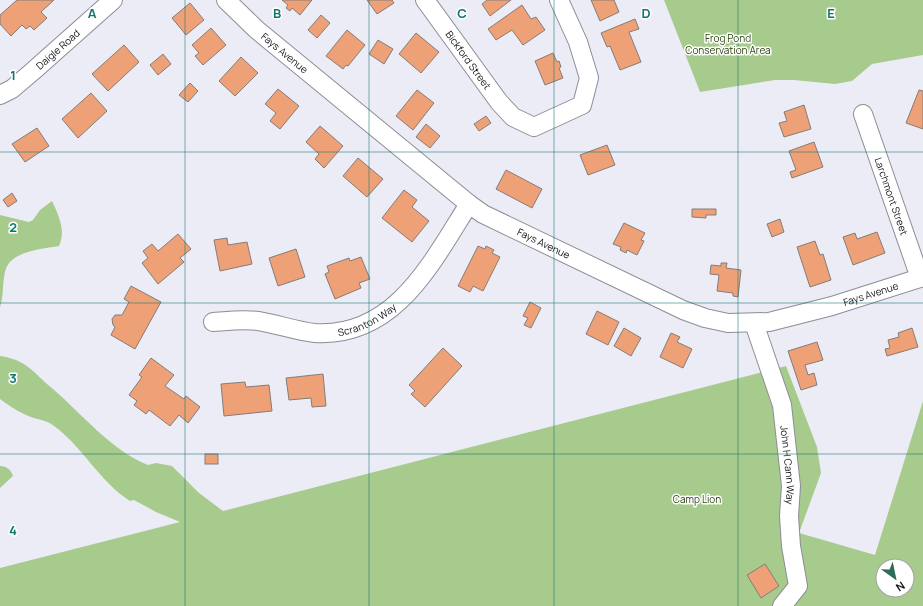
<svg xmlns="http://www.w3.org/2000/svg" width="923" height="606" font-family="Manrope,sans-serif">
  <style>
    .green { fill: #a7cb8d; fill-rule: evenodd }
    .building { fill: #eea076; stroke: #867c77 }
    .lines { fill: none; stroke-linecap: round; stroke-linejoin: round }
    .minor-casing { stroke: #8d8d97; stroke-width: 20 }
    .minor { stroke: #fff; stroke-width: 18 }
    .grid { fill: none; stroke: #0f766e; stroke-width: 1; stroke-opacity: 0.55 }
    .labels { text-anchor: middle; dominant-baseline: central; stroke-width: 3; stroke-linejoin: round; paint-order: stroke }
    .park-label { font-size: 10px; fill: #29430f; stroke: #fff }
    .street-label { font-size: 10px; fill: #151518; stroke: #fff }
    .grid-label { font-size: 13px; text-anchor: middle; font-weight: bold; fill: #0f766e; stroke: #fff; stroke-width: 3; stroke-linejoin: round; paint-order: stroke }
  </style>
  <rect width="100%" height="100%" fill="#ececf7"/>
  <g class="green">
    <polygon points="664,0 923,0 923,55 872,64 852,81 835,84 794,80 775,80 700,92"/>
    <path d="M52,201c7,15 14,30 7,45 -17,3 -50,5 -54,26 -3,12 -1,24 -5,35v-92l29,7 4,-2 7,-10z"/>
    <path d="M0,356c28,4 33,17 53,33 30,26 58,61 95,76l8,-2 16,3 27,27 24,18 563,-145 31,81 4,26 -22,60 76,22 48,-154v205h-923v-38l180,-46 -24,-10 -22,-12 -4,1c-31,-20 -47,-54 -76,-75 -8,-7 -19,-6 -28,-11 -9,-4 -18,-10 -26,-16zM883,566h24v24h-24z"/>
    <path d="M0,466c7,0 11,4 13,10l-13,12z"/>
  </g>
  <g class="building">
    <polygon points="17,0 54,0 41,12 47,18 34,30 30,26 26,29 22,25 11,36 0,24 0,15"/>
    <polygon points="282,0 312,0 300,15 292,8 290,11 286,8 288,5"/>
    <polygon points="367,0 392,0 394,3 377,14"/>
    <polygon points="487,0 511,0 490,16 482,4"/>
    <polygon points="591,0 614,0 619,12 600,21"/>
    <polygon points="190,3 204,20 186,35 172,18"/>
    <polygon points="522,5 531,19 536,17 545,30 523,45 512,30 496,40 488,29"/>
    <polygon points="321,15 330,23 317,38 308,30"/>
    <polygon points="635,19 639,29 629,32 641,62 620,70 610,46 607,47 601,33"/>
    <polygon points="211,28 226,45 203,65 195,56 199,53 192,45"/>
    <polygon points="347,30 365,45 348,66 346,65 343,69 326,56"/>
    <polygon points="416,33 439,52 421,73 399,54"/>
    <polygon points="378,40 393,49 384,64 369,54"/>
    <polygon points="124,45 139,62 108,91 92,74"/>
    <polygon points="553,53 557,62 559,61 561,67 559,68 563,78 545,85 535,61"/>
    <polygon points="163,54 171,64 158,75 150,65"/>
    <polygon points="241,57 258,73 235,96 219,81"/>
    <polygon points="190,83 198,91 188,102 179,95"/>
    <polygon points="278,89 299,106 280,129 270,121 276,113 265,104"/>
    <polygon points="417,90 434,103 413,130 396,116"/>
    <polygon points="919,90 923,91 923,129 906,123"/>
    <polygon points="91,93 107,111 78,138 62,119"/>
    <polygon points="804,105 811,129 784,137 779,123 787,121 784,112"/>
    <polygon points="486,116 491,123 479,131 474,124"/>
    <polygon points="426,124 440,136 430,148 416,137"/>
    <polygon points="320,126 343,146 324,168 315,159 319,154 306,142"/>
    <polygon points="37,128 49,146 25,162 12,144"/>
    <polygon points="814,142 823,167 792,178 790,172 796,170 789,151"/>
    <polygon points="607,145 615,165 588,175 580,155"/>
    <polygon points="358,158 383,179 367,197 343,176"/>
    <polygon points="506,170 542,189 532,208 496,189"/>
    <polygon points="404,190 417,200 412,207 429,221 412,242 382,218"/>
    <polygon points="12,193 17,201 8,207 3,200"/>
    <polygon points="692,209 716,209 716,215 706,215 706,218 692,217"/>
    <polygon points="780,219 784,232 772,237 767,224"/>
    <polygon points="624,223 645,233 641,240 644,241 637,255 627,250 626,253 620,250 621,247 613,244"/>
    <polygon points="877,232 885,253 853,265 843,237 855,233 857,239"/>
    <polygon points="178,234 191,249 180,258 184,262 158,284 142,263 148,258 143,251 152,244 158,251"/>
    <polygon points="227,238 228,245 247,242 252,264 220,271 214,240"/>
    <polygon points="815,241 820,255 823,254 831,280 810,287 797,247"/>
    <polygon points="478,246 485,249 486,246 494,250 492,253 500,257 483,291 473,286 470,292 458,286"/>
    <polygon points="296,249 305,277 278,286 269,258"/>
    <polygon points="361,257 370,279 359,283 361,288 335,299 325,274 329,272 327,266 349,258 350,261"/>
    <polygon points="721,263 727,263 726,268 741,270 738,297 733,296 733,293 717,291 719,275 710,274 711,265 721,266"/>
    <polygon points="131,286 161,302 135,349 111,335 115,327 113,325 112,319 115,315 122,315 129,302 124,299"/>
    <polygon points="530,302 541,308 531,328 524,325 528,318 523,316"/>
    <polygon points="597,311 619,322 608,345 586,334"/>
    <polygon points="624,328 641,338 631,356 614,346"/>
    <polygon points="912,328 918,347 887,356 885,349 890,348 888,340 899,337 898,333"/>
    <polygon points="671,333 680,337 677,342 692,349 683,368 660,357"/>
    <polygon points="817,342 823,360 805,365 808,375 814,373 817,385 801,390 788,351"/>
    <polygon points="443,348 462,366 425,407 411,394 415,391 409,385"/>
    <polygon points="151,358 174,375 165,386 184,399 186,396 200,407 188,423 179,415 170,426 149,410 146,414 134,405 137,401 129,395 142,377 139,375"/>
    <polygon points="323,374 326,406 312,407 311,398 289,400 286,378"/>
    <polygon points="245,382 246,387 269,385 272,411 224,416 221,384"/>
    <rect x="205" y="454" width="13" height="10"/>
    <polygon points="765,564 779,586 761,598 747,575"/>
  </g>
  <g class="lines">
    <g class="minor-casing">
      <g id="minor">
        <path id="s1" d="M226,0l31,30 212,174 14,10 200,96 22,8 23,5 41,-1 63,-16 91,-29"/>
        <path id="s2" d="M425,0l74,102 14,15 21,10 48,-22 7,-27 -11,-36 -19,-42"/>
        <path id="s3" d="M0,95l12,-6 20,-17 81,-72"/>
        <path id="s4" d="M863,114l57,164"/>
        <path id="s5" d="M213,322c14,-1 31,-3 45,-1 19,3 38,10 57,12 80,5 117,-71 154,-129"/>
        <path id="s6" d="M754,323l28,82 9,81 -2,30 2,30 7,40 -16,20"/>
      </g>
    </g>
    <use href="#minor" class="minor"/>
  </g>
  <path class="grid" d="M185,0v606M369,0v606M554,0v606M738,0v606M0,152h923M0,303h923M0,454h923"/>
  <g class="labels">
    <g class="park-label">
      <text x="728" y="38">Frog Pond<tspan x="728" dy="12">Conservation Area</tspan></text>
      <text x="697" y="499">Camp Lion</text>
    </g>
    <g class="street-label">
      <text stroke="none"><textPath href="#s3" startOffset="74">Daigle Road</textPath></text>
      <text stroke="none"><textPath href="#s1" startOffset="79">Fays Avenue</textPath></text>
      <text stroke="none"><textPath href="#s2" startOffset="74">Bickford Street</textPath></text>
      <text stroke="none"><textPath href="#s4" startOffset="87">Larchmont Street</textPath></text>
      <text stroke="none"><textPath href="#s1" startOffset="402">Fays Avenue</textPath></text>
      <text stroke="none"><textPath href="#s1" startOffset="750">Fays Avenue</textPath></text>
      <text stroke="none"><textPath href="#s5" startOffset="158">Scranton Way</textPath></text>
      <text stroke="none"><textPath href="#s6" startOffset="147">John H Cann Way</textPath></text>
    </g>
  </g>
  <g class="grid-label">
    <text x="92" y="18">A</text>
    <text x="277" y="18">B</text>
    <text x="462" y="18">C</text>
    <text x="646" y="18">D</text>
    <text x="831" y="18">E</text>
    <text x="13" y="80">1</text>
    <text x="13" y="232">2</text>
    <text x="13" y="383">3</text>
    <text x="13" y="535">4</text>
  </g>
  <g transform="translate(895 578) rotate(147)"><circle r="19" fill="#ffffff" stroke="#a1a1a3"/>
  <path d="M0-3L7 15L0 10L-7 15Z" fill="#2f6b56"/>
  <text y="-6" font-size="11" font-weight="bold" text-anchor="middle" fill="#151518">N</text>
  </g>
</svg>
